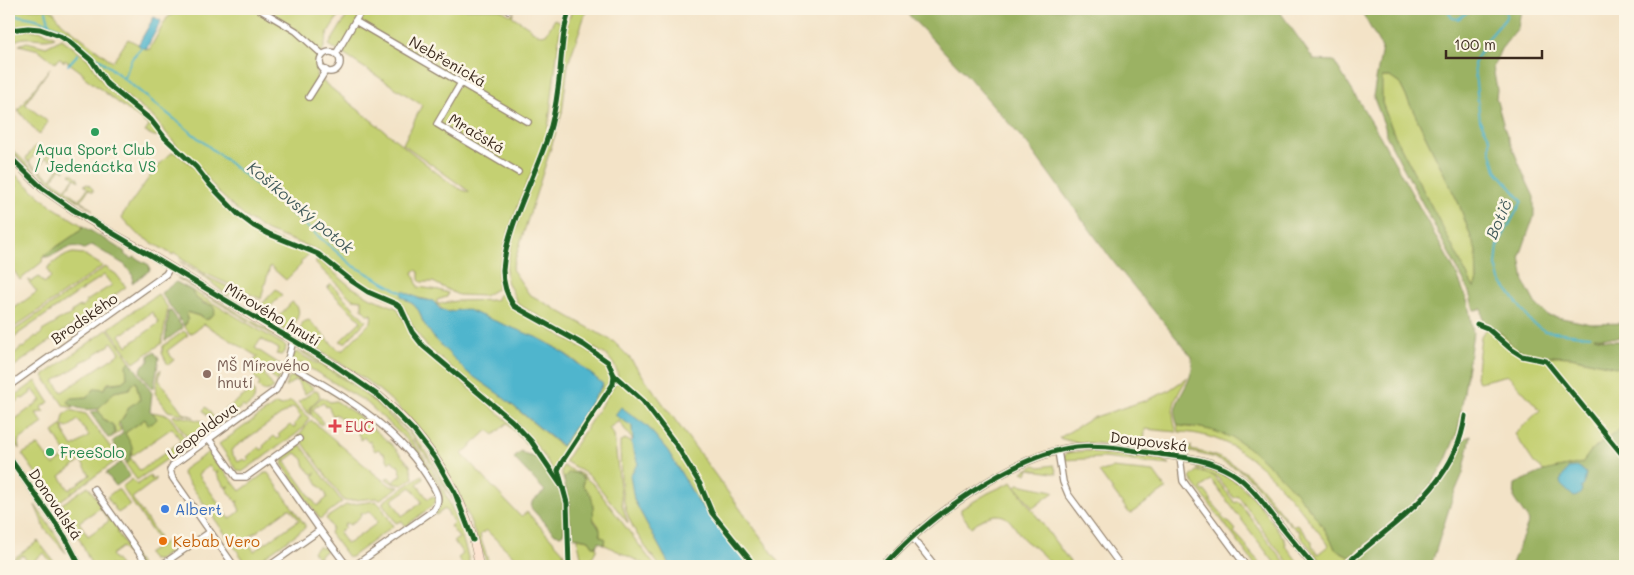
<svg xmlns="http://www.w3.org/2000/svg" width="1634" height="575" font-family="Mali,sans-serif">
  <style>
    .green { fill: #c4d072; stroke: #807d48; fill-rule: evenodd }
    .forest { fill: #9bb264; stroke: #6b6e41; fill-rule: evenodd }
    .water { fill: #4fb5cd; stroke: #457076 }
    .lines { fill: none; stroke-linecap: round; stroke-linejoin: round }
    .stream { stroke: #4fb5cd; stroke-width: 2 }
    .minor-casing { stroke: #978672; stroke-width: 8 }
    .tertiary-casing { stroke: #978672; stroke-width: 9 }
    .secondary-casing { stroke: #978672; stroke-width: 9 }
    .minor { stroke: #fff; stroke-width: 5.5 }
    .tertiary { stroke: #fff; stroke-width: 7 }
    .secondary { stroke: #fde4d1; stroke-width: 8 }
    .cycleway-casing { stroke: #fcf5e5; stroke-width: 8 }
    .cycleway { stroke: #1b5e20; stroke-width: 5 }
    .leisure-dot { fill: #2e9e5b; stroke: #fcf5e5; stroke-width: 2 }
    .education-dot { fill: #8d6e63; stroke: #fcf5e5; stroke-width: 2 }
    .health-dot { fill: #e0444e; stroke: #fcf5e5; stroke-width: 2 }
    .shop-dot { fill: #3f7fe0; stroke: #fcf5e5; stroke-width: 2 }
    .food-dot { fill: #e8710a; stroke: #fcf5e5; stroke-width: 2 }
    .labels { text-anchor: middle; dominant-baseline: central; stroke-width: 5; stroke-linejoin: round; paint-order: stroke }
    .street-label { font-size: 15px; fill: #3b2a1e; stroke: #fcf5e5 }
    .leisure-label { font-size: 15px; fill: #27864d; stroke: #fcf5e5 }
    .education-label { font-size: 15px; fill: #785e54; stroke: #fcf5e5; text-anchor: start }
    .health-label { font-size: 15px; fill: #be3a42; stroke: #fcf5e5; text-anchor: start }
    .shop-label { font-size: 15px; fill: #366cbe; stroke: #fcf5e5; text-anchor: start }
    .food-label { font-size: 15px; fill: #c56008; stroke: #fcf5e5; text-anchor: start }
    .water-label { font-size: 16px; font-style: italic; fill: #425b5b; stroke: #fcf5e5 }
  </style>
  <rect width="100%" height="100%" fill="#fcf5e5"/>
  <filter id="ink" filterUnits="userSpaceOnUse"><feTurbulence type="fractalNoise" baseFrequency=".02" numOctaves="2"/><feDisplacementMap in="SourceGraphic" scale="10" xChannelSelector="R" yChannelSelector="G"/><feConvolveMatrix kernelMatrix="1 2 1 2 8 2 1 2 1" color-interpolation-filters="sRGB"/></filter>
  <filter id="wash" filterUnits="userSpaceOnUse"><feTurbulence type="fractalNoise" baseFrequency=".0096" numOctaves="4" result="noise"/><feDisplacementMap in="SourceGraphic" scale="20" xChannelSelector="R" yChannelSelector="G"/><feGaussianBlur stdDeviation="1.12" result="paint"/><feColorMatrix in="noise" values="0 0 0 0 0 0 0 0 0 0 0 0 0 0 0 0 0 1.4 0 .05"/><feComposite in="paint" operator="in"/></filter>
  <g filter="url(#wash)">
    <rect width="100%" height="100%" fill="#f3e3c7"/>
    <g class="green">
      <path d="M9,9h38l6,2 9,12 51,39 15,-23 21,11 18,-32 13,-9h163l-15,23 -12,44 125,100c8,6 19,15 29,16l-67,-48 19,-39 -93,-60 22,-36h149l10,6 4,-3 -2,4 17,11 3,4 9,4 5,-1 9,-15 6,3 -14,115 -22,50 -17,46 -10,39v16l-14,8 -26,-1 -25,-13h-12l-2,-2v-8l-3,-2 -3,2 5,15 21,3 9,3 -1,4 -10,3v4l19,-3 41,-1v-3l8,-7 8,18 92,53 6,9v10l-53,80 -3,9 3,8 -24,-35 -23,-26 -83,-68 -13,-18 -11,-22 -7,-5 -34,-17 -48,-37 -48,-18 -21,-13 -27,-25 -21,-27 -20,-19 -25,-30 -43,-34 -16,-24 -22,-18 -17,-11 -17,-4 -13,-1 -16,3zM401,296c8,1 25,2 32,6 13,7 6,12 25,8l80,28c24,11 46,29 65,47l-42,61 -61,-51 -33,-23 -44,-50 -4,-11 -5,-6z"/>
      <path d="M572,9h15l-19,55 -6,49 -50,156 17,25 85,48 15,15 153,209h-33l-52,-66 -29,-49 -21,-25h-15l1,15 -14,-20 -10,7 5,7 8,69 6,19 -38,-47 -25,-15 52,-80c3,-9 -4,-19 -11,-26l-88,-51 -11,-23 -1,-12 7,-32 23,-69 15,-32 6,-28 9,-79z"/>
      <path d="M29,30l13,1 13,6c-14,6 -29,-5 -43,6l-3,-1v-9z"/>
      <polygon points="62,39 89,60 106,87 150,122 161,136 154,136 145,132 149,126 83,76 84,74 65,60 64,62 59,58 55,63 39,50 19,45 27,42 46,47"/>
      <polygon points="50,68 25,104 48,122 39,135 18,110"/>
      <polygon points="1381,77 1390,77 1400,84 1459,204 1476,251 1477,280 1474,289 1394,134 1382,103"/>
      <polygon points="36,145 38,150 29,162 37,169 46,157 42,154 46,153 51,157 51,160 50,161 46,158 38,169 51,179 59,168 55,165 59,163 64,167 65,171 61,168 52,180 65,189 74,178 70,174 73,174 78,178 79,181 75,178 66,190 79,200 88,188 84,185 88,184 93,189 93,192 89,189 80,201 93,210 57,187 27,161 26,158"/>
      <polygon points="13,150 42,179 86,210 85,212 38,179 11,151"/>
      <path d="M174,152l18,13 23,29 31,30 21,12 43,17 -9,9v3l-15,15 -16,-14 -9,33 -59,-27 -22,-14v-2l-6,-3 -1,2 -36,-21 -15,-16 1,-4c10,-13 38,-57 51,-62z"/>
      <polygon points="9,169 50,205 83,226 80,231 43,256 42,262 20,280 9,263 9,192 17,186 9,174"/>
      <polygon points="73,253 83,254 103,266 9,331 9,312 37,292 28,281 29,280 31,282 39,277 44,283 51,277 48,271 48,267 63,256"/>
      <path d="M318,259l32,27 21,12 26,10 20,36 91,77 21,23 -2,1 -20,-22 -13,12 -6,-5 -26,24 57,61 3,1 5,-4 36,40 2,5v9h-41l-38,-36 -6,5c2,11 7,20 10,31h-3c-2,-11 -8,-21 -12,-32 -20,-58 -52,-110 -101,-148 -24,-18 -49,-32 -74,-47l-2,-4 5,-13 6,-2 26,27 4,3h4l28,-28 1,-8 -4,1 -6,-6v-9l-10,-1 -36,-35v-4z"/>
      <polygon points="179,261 203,275 260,302 258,304 232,290 228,296 203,276"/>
      <path d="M105,267l11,7 10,13 -117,83v-12l13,-11 1,1c5,-3 6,-7 13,-12l1,1 5,-4v-2l14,-8v-2c7,-4 12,-4 16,-7l-1,-2 9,-6 1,2 5,-4 -1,-2 27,-17 -8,-10 -86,59v1l-9,7v-8z"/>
      <polygon points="177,278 182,280 280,337 284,342"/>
      <polygon points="331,284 366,321 345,343 340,341 361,321 327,288"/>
      <polygon points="276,289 282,295 267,310 261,305"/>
      <path d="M191,290l95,56 -1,6 -4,3 -5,-1 3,-5 -18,-10 -6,9 26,17 1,5 -5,12 -9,-11 -4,3 10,14c-7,5 -11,5 -16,-2l2,-2 -13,-18 11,-9 -54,-33 -14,10 -6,-8 3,-3 -1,-11 22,7 4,-4v-10c-9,-2 -18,-6 -21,-15z"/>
      <path d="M158,294l10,14 -6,35 -28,20 -25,-35zM152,312l7,11 -32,23 -7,-11 3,-3 1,1z"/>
      <path d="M292,302c2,1 5,4 6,6 3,7 -5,19 -10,23l-4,-1 -28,-16 3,-5 17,10z"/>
      <path d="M108,329l22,32 -2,2 -1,15 -5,4 -14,1 -4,6h-10l-7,8 -18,2 -1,3 6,6 -10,-2 -21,-30zM112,342l8,11 -58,39 -8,-11 27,-17 -1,-1c5,-4 9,-3 16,-8l-1,-1 15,-9 -1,-1z"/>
      <polygon points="1490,329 1502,334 1509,342 1532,355 1571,357 1625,369 1625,425 1591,451 1582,463 1544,471 1534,463 1515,434 1540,410 1508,375 1479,382 1476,377 1481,336 1485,330"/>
      <polygon points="184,331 188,335 167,351 174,360 168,365 162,353 163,346"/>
      <path d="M300,351l5,1c67,39 118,77 149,151l-27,-46 -22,-29 -15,-14 -32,-27z"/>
      <path d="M296,352c21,12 43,23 62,37 49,36 85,87 103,144 3,11 7,22 9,33h-6l-6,-8 5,-4 -9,-13 5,-3 -9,-12 4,-3 -9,-14 -9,6 -1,-1c17,-23 -2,-37 -16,-54l3,-3 -15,-17 -41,-38 -65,-39 -5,3 -4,-3 -1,-5z"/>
      <polygon points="161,369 159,380 183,413 194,417 168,411 155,393 159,371"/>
      <polygon points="294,376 296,377 314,388 305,394 296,380 285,387 288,379"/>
      <path d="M1188,377c-12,20 -20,31 -11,55l-32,-3 -1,15 26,3 1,-5 3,5 -2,5 -77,-9h-18l-18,-5 33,-20 55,-18 21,-9z"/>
      <polygon points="36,381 49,402 41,408 44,412 36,413 43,423 18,441 19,449 9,436 9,416 13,421 41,400 33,390 30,391 31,393 23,399 21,398 9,409 9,400"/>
      <polygon points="134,381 136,382 140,400 130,406 118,425 121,430 112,437 115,432 113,425 102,418 98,409 114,392 129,389"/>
      <path d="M253,389c4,10 0,14 -8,19l-2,-2 -21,15 -2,-2 -5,4v2l-12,-15 3,-3 8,11z"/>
      <polygon points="316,390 318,391 320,397 310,407 310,415 298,402"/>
      <polygon points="322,397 330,402 336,401 356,414 391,444 410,465 413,478 403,485 392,483 386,479 389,477 393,482 402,475 398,464 396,465 392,460 389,463 384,453 382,453 378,449 375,451 370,441 368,442 364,437 361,440 356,429 354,430 351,426 347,428 342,417 340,418 336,414 333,416 328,406 326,407 323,402 313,409 323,423 321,425 311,415 311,407"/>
      <path d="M291,401l18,17 -7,11 -7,6 -53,37 -5,-2 -18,-26 57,-40 6,2zM294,407l7,10 -7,7 2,2 -3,2 -3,-3 -12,10 2,2 -3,2 -3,-3 -11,10 1,2 -3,2 -2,-3 -12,10 2,2 -3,2 -2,-2 -6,3 -7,-10 1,-3 59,-41z"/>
      <path d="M70,410l16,4 33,45 -62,44 -35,-49 16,-9 14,19 2,1 13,-10 -14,-23 8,-6 2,1 1,3 -1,1 10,16 16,-11 -11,-16 -11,8 -5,-3 2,-10zM81,461l9,14 -21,15 -9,-14z"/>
      <path d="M152,412l16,3 21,29 -52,36 -12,-17h2l4,-8 -6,-22 20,-14 8,4 4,-4zM172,428l9,13 -41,30 -10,-14z"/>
      <polygon points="174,415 203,421 207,428 207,431 191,442 173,418"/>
      <polygon points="311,420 376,475 391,486 399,487 379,500 377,498 344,501 298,436"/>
      <path d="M1177,422c2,3 1,4 6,4 6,2 13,1 19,2 11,2 23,6 33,11 29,14 89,80 100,110l16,8 -11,9h-16l-25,-32 1,-1 -3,-4 -1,1 -15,-15 -28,-34 -15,-12 -26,-12 -25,-6 1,-3 3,-3v5c30,5 53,17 73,41 10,12 18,25 30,35l3,-2 15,18v4l6,8 11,-9c-40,-48 -79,-111 -150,-113z"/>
      <path d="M625,439l6,3 7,22 -4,36 36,66h-10c-15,-19 -31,-39 -36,-64 -4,-17 -3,-37 -4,-54v-6z"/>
      <path d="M301,445l41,57 -21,16 -1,1 -38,-55 2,-8zM296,453l7,6 2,7 7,8 4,-1 -3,3c2,2 3,5 4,7 4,6 9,8 10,15l-10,8 -32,-45z"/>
      <polygon points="1085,451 1101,451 1161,458 1169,465 1103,458 1063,460 1066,453"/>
      <path d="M209,452l31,39 25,-18h3l37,52v3l-54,38h-3l-66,-93 2,-4zM209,466l5,6 4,-1 -2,3 9,13 4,-1 -3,2 10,14 3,-1 -2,2 3,8 -10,8 -32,-45zM288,509h3l8,11 -45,31 -8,-11 2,-2z"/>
      <path d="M1198,464c45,13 59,37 85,73l3,6 -1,2 16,21h-11l-52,-70 -4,2 -17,-21 -20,-8z"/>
      <polygon points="1035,465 1040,467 1054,465 1057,474 1029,469 1027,474 1022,472"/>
      <path d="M563,466l18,8 13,11 61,81h-7l-45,-22 2,-1 -5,-7 -1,-10 -6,-8c2,-14 -14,-27 -9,-40l-8,-5 -12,5v3l-3,-9z"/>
      <polygon points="1112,468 1154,472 1166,489 1130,514 1099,472"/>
      <polygon points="1197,471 1214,476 1235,503 1238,501 1287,566 1277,566 1211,480 1201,488 1203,491 1205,491 1211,499 1210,500 1223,515 1221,516 1228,523 1229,522 1236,530 1234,532 1247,546 1246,547 1259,562 1258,563 1260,566 1256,566 1190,478"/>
      <path d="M422,475l1,4 -6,5 11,15 5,-3 2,1 1,3 -3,5 -27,21 -4,-5 -6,2 -13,-19v-2zM411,487l11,15 -20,14 -10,-16z"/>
      <polygon points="150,476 152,480 155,478 156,480 132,498 159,537 157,539 122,487 132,479 137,485"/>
      <path d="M1012,482l61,84h-21c-7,-10 -16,-18 -25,-24 -7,-5 -12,-16 -17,-21 -11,-13 -29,-2 -39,6l-10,-14v-4l27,-16z"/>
      <polygon points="1018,484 1053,491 1054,492 1033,508 1016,486"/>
      <path d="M88,486l31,45 -2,1 24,34h-5l-14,-19 -11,8 10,11h-29l-12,-26 -21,-34zM100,508l9,13 -21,15 -9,-14z"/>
      <polygon points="117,489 119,490 130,505 118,513 107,497"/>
      <path d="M376,501l5,5 12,20 -42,31h-3l-18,-24 2,-5 -6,-10 20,-13zM370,511l7,10 -1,3 -27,19h-3l-7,-10 6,-6 -1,-2 3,-2 3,2 11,-9 -1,-2 2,-2 2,2z"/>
      <polygon points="35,505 54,532 66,553 45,529"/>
      <polygon points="171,538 177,546 176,548 159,560 152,560 147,554"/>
      <polygon points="577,538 589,540 593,546 596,546 597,549 587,566 580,566 581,556"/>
      <polygon points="38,541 55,563 53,565 44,553 35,559 40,566 23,566 28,563 23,555 15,560 18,565 9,566 9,562"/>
      <polygon points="324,542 328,546 328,549 319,556 324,564 335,558 344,566 324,566 313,551 319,546 320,548 322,547 324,549 325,548 322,543"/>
    </g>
    <g class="forest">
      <path d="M903,9h375l36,51 20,1 46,75 77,139 11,28 5,30 -15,98 -13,31 -15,24 -19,19 -60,52 -16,-8c-11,-30 -71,-96 -101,-110 -10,-5 -22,-9 -33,-11 -7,-2 -15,0 -23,-3 -10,-19 9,-34 13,-52 2,-5 1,-11 1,-16l-77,-93 -87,-119 -65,-74z"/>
      <path d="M1360,9h161l-3,19 -17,21 -8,18 4,23 -1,8 9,32 20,48 9,19v19l-14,40 4,26 11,21 12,12 44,9 34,-1v13l-9,2 -22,-1 18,4h13v28l-54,-12 -39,-2 -15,-6 -15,-15 -19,-14 -1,-11 -8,1 -6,-21 -82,-154 -1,-8 -12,-31 9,-48zM1382,77h8l10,7 59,120 17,47 1,29 -3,8 -80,-154 -12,-31z"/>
      <path d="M83,226l42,26 -1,2 8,5 2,-2 15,8 1,5 -18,13 1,-7 -8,-11 -33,-20 -8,4c-17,-9 -26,9 -41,8v-1l37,-25z"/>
      <path d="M176,282l15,8 4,7 9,7 8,1 3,5 -1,4 -8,6c-4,-5 -12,-5 -18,-8l-2,2 2,6 -4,6 -23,-33z"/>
      <polygon points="169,311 171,311 183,328 165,341"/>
      <polygon points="154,352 159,358 154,387 152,388 140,372 143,365 149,361 149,355"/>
      <path d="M130,361l22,32 -2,18 4,3 3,5 -4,4 -5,2 -3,-6 -20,14 8,15 -4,14 -2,1 -15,-21 11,-9 -4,-11 4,-4 7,-12 10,-6 -4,-18h-2l-5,7 -15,3 -16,17c-12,1 -22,1 -30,-7l4,-4 15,-1 9,-9 8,1 4,-5 14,-2 5,-4 -1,-13z"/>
      <polygon points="99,411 104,420 113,425 115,432 112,437 108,438 90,412"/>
      <polygon points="1625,425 1625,566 1511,566 1529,521 1514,499 1515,484 1544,471 1582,463 1591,451"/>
      <path d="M1471,436l-8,37 -11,26 -21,67h-84l86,-75c13,-15 23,-34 30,-52z"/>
      <polygon points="521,451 526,455 538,458 552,477 554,483 563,496 564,513 564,532 561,535 555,534 531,508 532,502 545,491 514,458"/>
      <polygon points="121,462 130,476 116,486 106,473"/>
      <path d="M569,472l7,1 8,5 -1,8c13,11 9,21 11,35l6,8v7l6,3 -3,5 -4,-2 -3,4h-3l-4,-6 -15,-3 -5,-21 1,-12 -6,-23v-3z"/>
    </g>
    <g class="water">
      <polygon points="154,17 161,21 146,49 138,45"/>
      <path d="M403,291l17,8 13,2 7,8 8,3 17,-3 73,29c24,12 45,29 65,46l-41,62 -62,-51 -33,-23 -33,-34 -11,-16 -4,-11 -5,-6 -13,-9z"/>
      <polygon points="621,407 647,426 668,451 697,500 749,566 670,566 634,500 630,475 638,464 631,442 633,440 632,426 615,415"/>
      <path d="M1579,467l7,6 -2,12 -3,3 1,2c-2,4 -3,6 -8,7l-13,-12 -1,-4 8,-13z"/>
    </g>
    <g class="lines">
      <g class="stream">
        <polyline points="1447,9 1452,18 1458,19 1472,9"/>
        <polyline points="1504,9 1507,14 1505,19 1486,41 1474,64 1480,121 1490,138 1490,149 1496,170 1522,201 1498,245 1496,265 1500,280 1532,323 1545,331 1590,336"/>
        <polyline points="46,11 49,23"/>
        <path d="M9,16c19,-2 37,6 54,14l214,171 75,64 51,28"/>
        <polyline points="68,65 78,54"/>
        <polyline points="124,78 132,58 142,47"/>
      </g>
    </g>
  </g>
  <g filter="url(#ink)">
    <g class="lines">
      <g class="minor-casing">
        <g id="minor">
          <polyline points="259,9 296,31 323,55"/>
          <polyline points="508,10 508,9"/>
          <polyline points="355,21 528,122"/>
          <circle cx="330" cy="62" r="10"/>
          <polyline points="336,54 362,9"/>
          <polyline points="461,83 437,124 518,172"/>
          <polyline points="309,97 326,70"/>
          <polyline points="9,386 166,274 170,267"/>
          <polyline points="209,439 236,477 246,477 299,439"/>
          <polyline points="1058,451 1063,482 1068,494 1121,566"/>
          <polyline points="9,457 65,537 80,566"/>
          <polyline points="1180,457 1183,481 1246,566"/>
          <polyline points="271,460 320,530"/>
          <polyline points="94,489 145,561 151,566"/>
          <polyline points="913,538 935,566"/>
          <polyline points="160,566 210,532"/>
          <polyline points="234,566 172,477 170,470 173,465 276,390 284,374 293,341"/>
          <path d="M269,566l51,-36 24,32 4,2h9l77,-54c9,-12 0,-22 -7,-34 -34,-53 -88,-83 -141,-113"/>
        </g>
      </g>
      <g class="tertiary-casing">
        <path id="tertiary" d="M884,566c41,-47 130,-112 193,-119 24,-3 51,3 75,6 27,4 56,5 80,20 18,11 31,30 44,47 12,15 25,31 38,46"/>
      </g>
      <g class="secondary-casing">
        <path id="secondary" d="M9,156l33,32 30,21c22,15 46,27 69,40 40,24 80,49 120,73 34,20 71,39 104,63 57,42 103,109 114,181"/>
      </g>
      <use href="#minor" class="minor"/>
      <use href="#tertiary" class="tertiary"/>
      <use href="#secondary" class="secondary"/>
      <g class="cycleway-casing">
        <g id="cycleway">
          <polyline points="9,30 28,28 40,29 60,36 70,42 92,61 107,84 151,120 165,138 196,167 210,185 238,214 254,226 269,234 318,254 353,282 368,292 396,304 401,308 412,332 423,346 512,421 531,441 563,488"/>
          <polyline points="9,156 42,188 72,209 330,362 379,396 414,431 435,458 455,493 473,540"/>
          <polyline points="1477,324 1487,328 1511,349 1522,356 1546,361 1625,458"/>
          <polyline points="614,375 643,401 677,446 700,484 712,513 755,566"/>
          <polyline points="9,457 65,537 80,566"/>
          <path d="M569,566l-2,-63 -9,-33 4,-8 51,-78 1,-9 -6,-13 -24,-17 -70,-39c-7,-10 -11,-24 -11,-36 3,-43 32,-93 45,-134 5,-15 8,-32 10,-48 4,-27 3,-54 12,-79"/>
          <path d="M884,566c41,-47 130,-112 193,-119 24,-3 51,3 75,6 27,4 56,5 80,20 18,11 31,30 44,47 12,15 25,31 38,46"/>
          <path d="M1344,566c48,-43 112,-79 121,-150"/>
        </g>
      </g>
      <use href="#cycleway" class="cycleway"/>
    </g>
  </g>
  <g class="leisure-dot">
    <circle cx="95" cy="132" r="5"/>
    <circle cx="50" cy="452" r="5"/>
  </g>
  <circle class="education-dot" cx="207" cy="374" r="5"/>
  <path class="health-dot" d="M332.5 418.5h5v5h5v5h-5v5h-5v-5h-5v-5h5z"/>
  <circle class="shop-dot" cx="165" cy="509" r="5"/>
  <circle class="food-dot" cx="163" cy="541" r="5"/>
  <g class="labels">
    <g class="street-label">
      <text transform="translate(448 61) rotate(30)">Nebřenická</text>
      <text transform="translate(477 133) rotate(31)">Mračská</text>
      <text transform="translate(273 314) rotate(31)">Mírového hnutí</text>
      <text transform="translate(84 318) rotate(-35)">Brodského</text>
      <text transform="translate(202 430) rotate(-37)">Leopoldova</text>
      <text transform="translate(1149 441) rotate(7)">Doupovská</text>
      <text transform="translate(56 504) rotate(56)">Donovalská</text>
    </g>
    <g class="leisure-label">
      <text x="95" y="149">Aqua Sport Club<tspan x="95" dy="17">/ Jedenáctka VS</tspan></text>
      <text x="60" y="452" text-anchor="start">FreeSolo</text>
    </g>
    <g class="education-label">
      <text x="217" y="365">MŠ Mírového<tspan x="217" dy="17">hnutí</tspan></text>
    </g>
    <g class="health-label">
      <text x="345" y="426">EUC</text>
    </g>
    <g class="shop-label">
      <text x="175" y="509">Albert</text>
    </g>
    <g class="food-label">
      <text x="173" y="541">Kebab Vero</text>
    </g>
    <g class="water-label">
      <text transform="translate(301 207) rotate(40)">Košíkovský potok</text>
      <text transform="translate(1498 219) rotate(-66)">Botič</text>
    </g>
  </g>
  <rect width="1634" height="575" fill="none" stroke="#fcf5e5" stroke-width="30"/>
  <path d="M1446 50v8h96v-8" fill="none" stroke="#3b2a1e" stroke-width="2.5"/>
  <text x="1454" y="50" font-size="15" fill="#3b2a1e" stroke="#fcf5e5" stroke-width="4" paint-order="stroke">100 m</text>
</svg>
